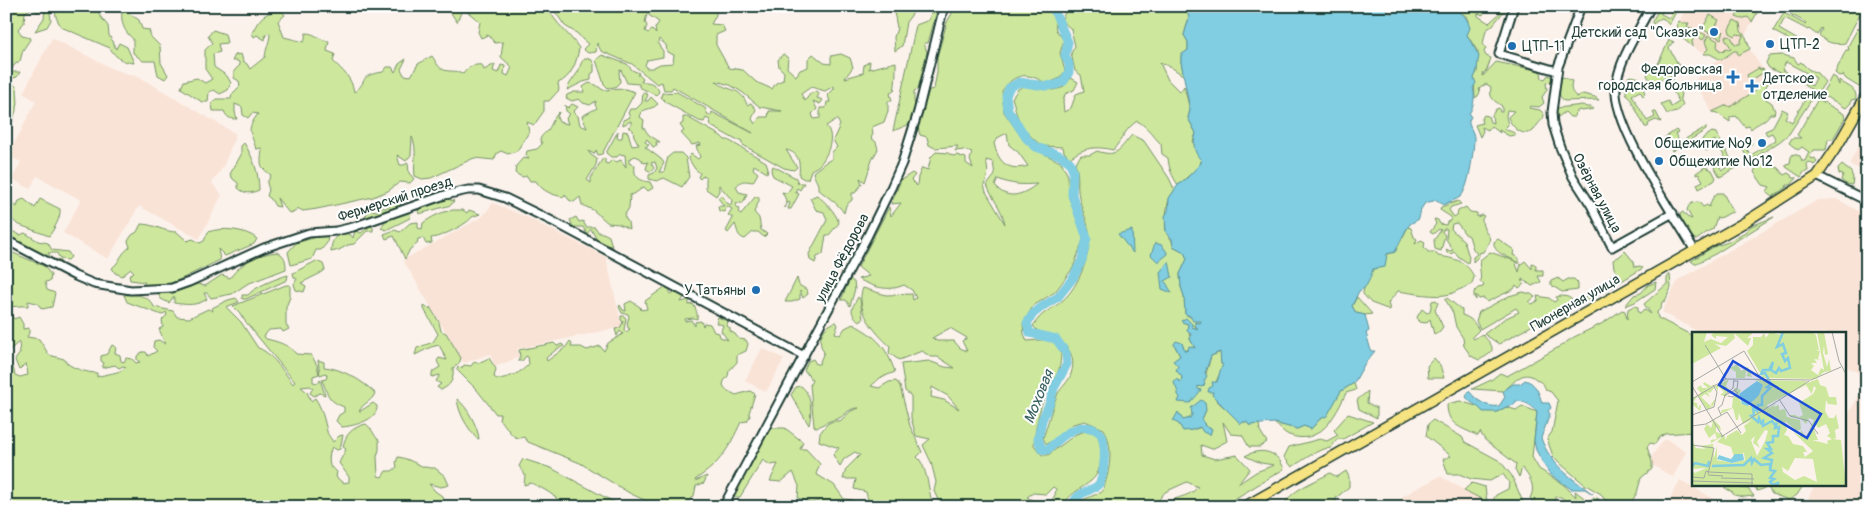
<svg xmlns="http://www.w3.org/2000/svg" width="1873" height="513" font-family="Pangolin,sans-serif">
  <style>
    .built { fill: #f9e3d6 }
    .green { fill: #cde79d; stroke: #769268; fill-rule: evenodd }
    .water { fill: #81cde1; stroke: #5a939c }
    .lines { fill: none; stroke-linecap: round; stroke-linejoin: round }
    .river { stroke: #81cde1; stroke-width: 9 }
    .minor-casing { stroke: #1f3d34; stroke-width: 11 }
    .major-casing { stroke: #1f3d34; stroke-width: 12 }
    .minor { stroke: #fff; stroke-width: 7 }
    .major { stroke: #f6e381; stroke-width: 9 }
    .poi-dot { fill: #1f6fb2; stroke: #fff; stroke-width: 2 }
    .labels { text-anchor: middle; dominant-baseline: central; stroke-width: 4; stroke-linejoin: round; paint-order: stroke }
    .poi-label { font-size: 14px; fill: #1f3d34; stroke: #fff; text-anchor: end }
    .street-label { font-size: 14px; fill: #1f3d34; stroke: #fff }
    .water-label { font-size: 15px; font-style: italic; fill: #38615f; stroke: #fff }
    .inset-river { fill: none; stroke: #81cde1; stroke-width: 2.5 }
    .inset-road { fill: none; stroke: #a4aaa2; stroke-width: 1 }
    .view { fill: #1d4ed8; fill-opacity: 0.15; stroke: #1d4ed8; stroke-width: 2.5 }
    .inset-edge { fill: none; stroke: #1f3d34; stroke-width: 2.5 }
  </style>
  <rect width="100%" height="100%" fill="#fcf2ec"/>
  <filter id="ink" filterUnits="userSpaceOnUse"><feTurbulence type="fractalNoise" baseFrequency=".02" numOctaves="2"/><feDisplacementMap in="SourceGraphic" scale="10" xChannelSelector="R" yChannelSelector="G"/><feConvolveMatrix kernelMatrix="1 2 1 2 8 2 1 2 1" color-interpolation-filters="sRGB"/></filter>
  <g filter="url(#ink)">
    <g class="built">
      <polygon points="1687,6 1761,6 1743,39 1770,80 1726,115 1712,112 1695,82 1700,73 1721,57 1709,50 1703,54 1693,47 1677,25"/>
      <polygon points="52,38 113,69 141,78 236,134 223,167 212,183 222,195 199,239 139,206 108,259 63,233 81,200 37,176 30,189 12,179 21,162 8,156 36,101 23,93"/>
      <polygon points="1867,129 1867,173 1849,164"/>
      <polygon points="1837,199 1867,216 1867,357 1858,373 1844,365 1844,333 1700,333 1662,312 1678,280 1818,200"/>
      <polygon points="493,203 526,217 606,257 622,327 517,349 519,357 495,367 490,354 464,363 403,260 482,217"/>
      <polygon points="762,348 784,359 766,392 745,381"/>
      <polygon points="1867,381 1867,507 1804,507 1815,484 1844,484 1844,422"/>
      <polygon points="1664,440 1668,440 1686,452 1673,477 1650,464 1653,454"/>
      <polygon points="1440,476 1464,490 1495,507 1396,507 1403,496"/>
      <polygon points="1680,480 1707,495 1731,507 1665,507"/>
    </g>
    <g class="green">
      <polygon points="6,6 51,6 50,12 51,20 47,27 35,31 44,18 45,9 37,12 33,8 25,12 24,23 18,29 22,36 31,38 23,50 20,61 15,64 10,72 20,72 17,77 10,79 17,88 18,104 6,142"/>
      <path d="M55,6h41l4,10 8,10 1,9 7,14 3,-6 8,4 7,16c-12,-1 -18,-5 -24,-15l-49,-21 -5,-10z"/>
      <path d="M120,6h6l1,6 12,8 3,9 7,1 2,7 9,9 1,17 7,12 -3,4 -7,-4 -3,-14h-12l-10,-8v-14c-6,-5 -10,-11 -11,-19 -1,-6 1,-8 -2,-14z"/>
      <path d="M441,6h106c9,19 21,26 32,42 -2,14 -8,30 -21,35l1,7 -10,11h-5v10l-10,14 -7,-3 2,10 -12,19 -9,3 -7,-3 -4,2 -3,7 -20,-2 -43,20 -9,1 -7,-3c-2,-14 3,-26 -3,-39l-1,18 -5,6 -9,-6 3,10h4l4,-2 1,10 5,6 -4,4 -10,-1 -12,9 -15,6 -56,12 -14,2 -6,-3 -2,4 -6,1 -12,-15 3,9 -5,-1 -4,-7 -4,-3 2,-6 -2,-7 4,-8c-13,-9 -10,-12 -9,-27l-6,1c-5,-18 -11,-18 2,-35l-6,-1 -4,5 -5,-3 -1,-8 -7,-3v8l2,7c-7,0 -10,-1 -13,-8h-11l-1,-7 4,-5h15l1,-5 8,-8 -1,-5 -5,-3v-7l6,-6 -2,-4h-6l3,-6 6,-1 2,7 4,3 3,5 15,-12c1,-10 5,-15 5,-24l-4,1 -1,6 -8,-5 -3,2 -2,-4c7,-15 13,-22 30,-22l3,4 -7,6 6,16 20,5 2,-9c10,0 14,8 23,8l-2,10 8,3 -2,7c10,10 19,17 21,31 16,-11 2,-16 29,-20l4,-5h5l3,5 4,-8 7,-5 -5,10 3,6 7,1 7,-12 14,-8c3,4 6,11 10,13 7,4 14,0 21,5 5,-7 11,-10 19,-9l2,5 11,-6 -2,7 5,2 3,-8 4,1 -1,8 4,2 4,-9 -11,-10 2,-15 -8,1 -7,-8 -7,3 -3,-6 2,-10 -11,-9 -7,-3 -5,12 -6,-9 -7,-3z"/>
      <path d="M551,6h161l4,2v7l-5,9 11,1 3,6 -9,4v10l13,23 14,2 13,12 16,7 4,-6 7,-3 1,-8 -5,-5 -1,-7 5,-6 5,4 -1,10 9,8 4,-6 8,-3v-8l5,-5 11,9 7,1v-8l10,-2 9,4 3,9 -8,11 18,-5 1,-8 6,-4 -1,8 27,-7c0,10 0,19 -2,29l-4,2 2,8h-4v10l-4,11 -12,5 1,7 -2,4 5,4 2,7 -6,11 -7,22 -5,-4 2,6 -7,9h-3v7l-6,5 -2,8c-6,-10 -17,-16 -26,-24 1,-7 -4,-10 -5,-17l13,-10 6,-3v-7l5,-5 -4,-7 7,-15 -3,-6 -11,7c9,9 3,27 -5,37 -2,3 -6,5 -10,7l-3,9h-4l-5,-3c1,-13 1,-23 -13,-26l11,17 -3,3 -10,-2 -41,-23 -2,-5h-5l-25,-14 -1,-6 -4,-2 -2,4 -5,-1 -32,-18 -6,-6 1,-4 15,-1 28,16 3,7 3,1 1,-4 41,21 -80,-46 -2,3h-7l-2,-8 -5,2 -25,-20 -31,-13 -4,-8 -1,9 -8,1 -5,-4 5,-5 -6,-5 -4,-5 -13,-8zM647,14l12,8 -4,6 1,6 -4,-4 -4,3 -3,-2 2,-5 -2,-4zM659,39l7,6 1,7 7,3 -1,8 -13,1 -8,4h-6l-1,-3 2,-5 16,-3v-6l-5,-7zM716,81l14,4 12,7 18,15 22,4h-13l-1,6h-8l-5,7 -3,-5 4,-10 -5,-6 -4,2c-6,-19 -20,-13 -31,-24zM834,86v3l-6,6 2,7h-3l-1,6h-6v10l-6,1 -2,-5 5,-5 -4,-8 7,3 3,-4 -6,-2 2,-4 -2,-3 -7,3 -5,7 -4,-7 10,-7 14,4z"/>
      <polygon points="893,6 914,6 913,13 906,22 902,46 895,51 894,37 897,28"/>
      <polygon points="933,6 936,6 937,11 928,43 924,43 927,52 918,89 914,91 914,100 915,106 910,124 893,131 916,25 929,20"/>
      <path d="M954,6h95l6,16 1,8 8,10 -4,13 5,18 -5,7 -13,6c-19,-12 -32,-12 -45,7l2,21 20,29 11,8 27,14 6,13 1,22 12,31 2,11 -10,28 -18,24 -22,14 -10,18 1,10 3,7 24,-2 10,11c0,24 -5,24 -15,44 -7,16 -11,34 -12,51l8,10h6l28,-21 13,-4 9,5c4,14 6,35 -7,46 -9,7 -18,11 -25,20v6h-125l-7,-16 2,-9 -5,-20 -8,-17 7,-6 -14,-3 -5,-18v-22l-6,-5 -4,-27 28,-3 16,6 10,1 -17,-11h-7l-9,-6 -23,9 -10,-7 1,-7c-15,-13 -36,-38 -27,-58l23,7 26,-1 1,6 3,-2 -4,-8 -8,-5c-16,7 -31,2 -46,-6l11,-3 -11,-9 31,-60 2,9 10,-13 -10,1 10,-24 11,-7 3,2 -4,5 6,6 1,-9 4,-9 6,2 3,-13 5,-5 12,1 5,3 4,-1 9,3v5l7,5 -3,-8 2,-7 -8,-3 -9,1 3,-5 -23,2 -6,-3 -2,-8 -7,-2 -2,-8 11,-37 5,-1 3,-17v-15l10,-35 7,-12zM1007,133l2,12 9,7 10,14c-20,6 -30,-4 -34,-23l5,-6zM986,160l7,2 2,13 -8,10c6,16 14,21 18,39l-19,-32 -2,-7c5,-9 4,-15 2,-25zM998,179c14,6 24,6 39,5 -14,11 -29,17 -42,2zM950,328l17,10 -5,3 5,10 -7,-3 -6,-7h-17l-5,-3zM932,387l16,9 11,13 -15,-9 -13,-3zM1053,487l3,2 -1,6 -4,7 -11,3 -13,-8 6,-4 13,1z"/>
      <path d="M1057,6h71l5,3 10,-3h49l-5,5 2,6 -5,18 4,7v8l-7,5v7l3,14 -13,-9 -11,-4 8,17 12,12 4,-6 6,24 -2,8 8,15 -3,9 8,18 -2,7 -21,18c-6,-9 -9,-16 -10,-27l-6,-4 -1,-10c-8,-8 -14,-18 -24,-23 -12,8 -15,19 -24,29 -17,-4 -29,-3 -43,8l-6,-6 -1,-5 -21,-1c-10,-8 -19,-16 -24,-28 -3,-6 -3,-13 -6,-20l6,-9 8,-4 27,5 9,-2 9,-10 7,4 -4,8 -9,4 -2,8 1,10 7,-4 5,-14 8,-3 -3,-16 -6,-4 -4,-18 4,-7 -4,-17 -10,-9 4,-7z"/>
      <path d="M1452,6h33l-2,9 -5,-2v3l11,7 10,-9 3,-7 3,3 -13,16 -6,4 -3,14 3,4 -2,4 2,4 5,2 -4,12 -4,4v2l13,-14 40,8 5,2 1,6 3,1 3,-4 4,2 -1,5 -5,1 1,7 -5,7 2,6 -5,4 -9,-1 -1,2 11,2 4,4c0,6 -3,6 -6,10 -2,2 -3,5 -5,7 -11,7 -22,-5 -25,-14l6,-6 -7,-1 -1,6 2,9 -4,4 11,4v2l-6,1 -10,-6 1,3 -9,-7 -3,4 -6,-3 1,4 -3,6 -5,-12 7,-2 -1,-3 3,-5 4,1 2,6 3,1 -1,-8 4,-6 3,-1 1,4h2v-6c-9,-6 -13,-8 -11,-19l-5,-3 -7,5 1,3 -2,4 -3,2 -1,-21 3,-5 1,-20 -11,-17 1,-15 -2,-4 -9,-6 -5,-1z"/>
      <polygon points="1660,6 1664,6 1661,14 1669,18 1675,6 1679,6 1669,25 1664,19 1661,18 1653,24 1652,22"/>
      <polygon points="1742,6 1757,13 1752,22 1748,17 1741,19 1736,17"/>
      <path d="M1789,6h75l-19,37c-10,2 -19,0 -26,-8l3,-6 -1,-1 -4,7 -8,-6 -1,1 -23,-12 -6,11 19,11 -1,4 -24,-13 11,-18 22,12 -1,-3 -15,-8 4,-4z"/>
      <polygon points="1710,15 1719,20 1715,28 1723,32 1724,31 1721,39 1702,29"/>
      <polygon points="1734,20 1740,23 1741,31 1746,37 1750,49 1738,55 1737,51 1734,51 1721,60 1710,54 1703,54 1708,49 1705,42 1708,35 1718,41 1717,46 1719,50 1723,51 1726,48 1730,49 1731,48 1725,38 1727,35 1731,37 1735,44 1740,44 1743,35 1737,34 1735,36 1730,33 1729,29"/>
      <polygon points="1679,21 1682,23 1689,23 1687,27 1692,28 1706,35 1703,40 1695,35 1695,38 1692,41 1693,47 1681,37 1677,25"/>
      <polygon points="1858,28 1863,32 1867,37 1867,82 1864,86 1859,87 1846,79 1843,75 1839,76 1835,73 1846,50 1849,50 1848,46"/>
      <polygon points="213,30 225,34 227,43 218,44 220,52 213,54 214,67 227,76 231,83 228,90 220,94 214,90 209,92 208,102 202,102 181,88 184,81 197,78 205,83 212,79 205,69 205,50 212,43 208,36"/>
      <polygon points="1669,40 1674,42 1669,48 1679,66 1678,73 1670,69 1669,73 1681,94 1680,98 1683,105 1677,112 1667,114 1661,104 1668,101 1671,107 1679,102 1665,77 1657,81 1659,85 1654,88 1647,75 1650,70 1653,72 1657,66"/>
      <path d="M602,55l25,9 5,6 7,3 -2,2h3l3,3 -2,4c8,-1 16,2 18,10l-3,3 -17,-8v-3l-12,-1 -6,-13 -2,1 1,11 -5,5 -7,1 -4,-4 -8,-24z"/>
      <polygon points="1782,55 1794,58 1798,64 1801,62 1808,69 1817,73 1825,82 1818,93 1805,86 1803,81 1812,86 1816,78 1786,62 1782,70 1788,73 1786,76 1769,68 1766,63 1769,56"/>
      <path d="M586,58l5,1 3,5v8l-3,2v6l-8,2 -16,8c2,-7 7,-12 11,-18 3,-7 2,-10 8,-14z"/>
      <path d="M1759,68l1,2 3,-1 7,11 -8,13 1,4 9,6 3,8 -1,3h-4c-5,8 -13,9 -19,15l-2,-3 -4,1 -9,-11 -6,1v5l-13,-9 -5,-1 15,-7 3,2 25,-16 -1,-3 13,-7 -4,-8 -14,8 -2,-6z"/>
      <path d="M1631,76c6,1 13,2 14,9l-2,2 2,7 -2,2 -3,-5 -8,4 15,26 8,-4 -2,-5h3l5,10 -5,-2 -7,3 -1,4h-3l-15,-29c-7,-5 -4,-13 -2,-21z"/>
      <path d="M1832,76l4,2 3,7v-5c8,7 18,7 17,19l-5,1v3l-5,5c-6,-2 -9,-6 -14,-8 -4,-3 -7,-2 -11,-5z"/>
      <path d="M1563,77l9,4c-2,8 -1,11 5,16l6,-3 12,3 4,3 -35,1c-7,-8 -10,-16 -1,-24z"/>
      <path d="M589,83l7,2 7,5 22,-1 10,3 -33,62 -4,1 -2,-5 -2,4 -6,-3 3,4 6,4 -1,6 -9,15 4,3v-5l12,-20 2,1v4l3,1 4,-4 4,2 5,-2 5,7 -1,-12 -5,-1 -3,3h-6l-5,-4 12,-22 -1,7h5l1,-7 5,1 4,14 7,-1 -5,-9 -1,-6 -5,-3 3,-2v-4l-8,4v-5l7,-3 -2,-4 2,-4h6l6,-6 1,-11 5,3 -3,6h3l3,-4 7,7 -4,3 -12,4 -2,6 4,3 -1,7 6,8 11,7h-4l1,4 -4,1 -6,-8 -2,3 4,3 -4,2 16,12 3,4 -5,9h5l4,-15 5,-4h8l5,5 3,19 -7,10 -18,-9 -7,3 -8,-2v-4l5,-2 3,-5 -2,-6 -4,1 3,5 -3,4 -5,-3 2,-7 -4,1 -4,-5 -5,-2 -6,3v4l6,3c-2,11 5,15 15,16l3,6 -5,3 -4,-4 -10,7 -4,1 -1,13 -5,8 4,6 1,7 -10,-5 -11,-1 -15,-13 -11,-5 -2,-8 -6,5 -5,-2 -4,-6 -1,3c-12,-2 -22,-6 -28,-16h-6l-3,-5 -5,1 -7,-4 1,-7 7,-8 6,1 -3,-4 1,-4 10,-2 5,-5 -2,-5c2,-4 5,-6 8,-9 4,-6 5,-12 11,-18l-2,5 2,5 9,2 -2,-6 4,-4 -4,-3 -1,-6 3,3 4,-4 6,3 -5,5 5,4 2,9 7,3 -5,-12 15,-8 -2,-3 1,-4 -6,4 -7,-2 -4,-4 -7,2 -6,-3 1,-3 7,-3h10l-1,-5z"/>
      <polygon points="1810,95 1813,97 1789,134 1779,142 1749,161 1741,146 1750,140 1752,144 1746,148 1751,155 1776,140 1772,133 1767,135 1765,131 1772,128 1782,109 1788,112 1785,118 1792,122 1807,96"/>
      <polygon points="1818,99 1844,114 1845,118 1833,139 1828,139 1826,150 1814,150 1810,156 1812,159 1815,158 1817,162 1814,165 1809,162 1807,164 1808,171 1804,172 1801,177 1786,167 1786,164 1790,163 1791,157 1793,154 1800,156 1802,161 1805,161 1809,152 1802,147 1798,150 1789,143 1792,138 1801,138 1797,135"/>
      <polygon points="1583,105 1586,107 1591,107 1594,109 1582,111 1579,110 1575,113 1574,117 1570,117 1565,112 1558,117 1555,115 1555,111 1557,108"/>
      <path d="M683,117h4l34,19 4,4h3l38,22 2,6 -1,5 -13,-8 -1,4 5,4 -5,9c-8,-1 -12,-3 -17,5l3,5 8,2 -4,9h-6l-1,4 4,1 -2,4 3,2 14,-17h4v4l-5,11 5,6 2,12 6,4 -3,3 -6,-5h-5l-8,7c-8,-2 -7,-8 -10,-15l-7,9 -2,-2 7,-13 -5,-3 4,-6 -5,-3 -3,6 -5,-1 -1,-5h6l-6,-8 4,-3 5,8 4,2 1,-5 -13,-15v6l-3,5 -10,-7v-12l-3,-1 -3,3 -2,-2 2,-4 -5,-4 -7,-11 3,-4 7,5 2,-2 -4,-11 5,-1 -1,-2 -8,2 -11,-12 3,-2 -4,-6 3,-2z"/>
      <polygon points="1706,127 1706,130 1672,151 1664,138 1676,130 1678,132 1675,134 1680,142"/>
      <polygon points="1712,132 1716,133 1736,168 1720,177 1714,166 1718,164 1722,170 1730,166 1715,140 1708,144 1710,149 1706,151 1701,143 1703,138"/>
      <path d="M1132,135l12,6 25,37 6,13c-2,2 -4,4 -5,6 -3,5 -6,30 -4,35 3,7 6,5 7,14l11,6 3,7 -7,15 1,13 3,9 1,18 10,6h6l-1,4 -5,-1v3l4,3 -7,-2v-3l-8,-4 -2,2 6,2 2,15 5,9 -10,3 -11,-7 6,12 -4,6 2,4 -1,4 5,7 -1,5 13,14 4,-10 6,-5 7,-25 10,-4v12h3c-3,8 -7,15 -10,22 -6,13 13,22 19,29 3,3 4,6 8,9l2,-2h4l2,3 10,-1 1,7 7,11 -7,5h-11l-7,-12 -11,-1 -8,-12 4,19 -15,8 -11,-4 1,10 13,4 22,-4 13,14 -12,15 18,-12 18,-7 -13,-2 -16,-7c16,-9 33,-5 39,13l-63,38h-60c10,-11 27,-8 37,-20l-11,-5 -22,10 -8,10 -10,5h-66l-1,-6 22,-9c8,-20 12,-44 2,-63l-19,-8 -12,3 -16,15 -11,5 -3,-6c5,-15 9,-31 15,-45 4,-6 11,-12 13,-19 8,-24 -13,-39 -33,-43l-5,-5c10,-16 16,-14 29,-25 17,-14 30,-49 27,-70 -2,-12 -8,-22 -10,-34 -3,-12 1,-22 -4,-34l6,-8h9l7,-4c21,7 22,-2 35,-16zM1206,410l-4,9 3,7 -13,4h-9l-4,-6 -1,-11 5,8 7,-3 2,-4z"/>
      <path d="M244,143c9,14 15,30 15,47 -9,4 -14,4 -21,-2v-5l-5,-4 -3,-5 11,-19v-9z"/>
      <polygon points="1765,163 1778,168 1784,175 1788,173 1791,175 1792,178 1797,178 1791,185 1787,185 1786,188 1772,197 1768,194 1767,191 1770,187 1763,185 1754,172 1756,168"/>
      <polygon points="1842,165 1851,172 1853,178 1852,185 1846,184 1841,180 1843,175 1839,174 1838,169"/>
      <polygon points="773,166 796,178 798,183 804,183 800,190 797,188 795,192 799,194 791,209 788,209 790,203 788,202 785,208 786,200 782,192 787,193 792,186 773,176 771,171"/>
      <polygon points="1705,167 1712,170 1716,178 1714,181 1699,189 1697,184 1703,181 1699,174 1696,175 1696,173"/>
      <path d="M1717,193h6l10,19c-6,1 -8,5 -14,6l-2,-1 -4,12c-6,2 -10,7 -17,11 -7,-5 -16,-18 -16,-26l3,-2 4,5 5,2 -5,-9c2,-6 5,-8 12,-8l4,5 4,-2 2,2 3,-8z"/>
      <path d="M817,195c9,8 18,16 22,28l-10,12h-3l-3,19 -6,3 -2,6 -5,-3 -1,-6 18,-34 -3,-8 -8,-2 -6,-12z"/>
      <path d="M24,199l11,9 5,-9 20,10c1,9 -6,20 -11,27l-32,-12 -6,-6 -5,-1v-11l4,-6 7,7 2,-6z"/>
      <polygon points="447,199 454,201 451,205 419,214 418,210"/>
      <polygon points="398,201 401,204 399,207 364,220 367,213 371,210 377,211 381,207 385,208"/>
      <path d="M1458,201l3,3 -10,3 -2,3 5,7 3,-2 1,-4 8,-4 4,5 7,1v4l5,-2 2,1 -2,3c1,21 16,12 1,33l-4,1v3l-6,6v-5l4,-3 -4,-5 -4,-13 -4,-2 -8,-11 -5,1 -1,5 13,12 5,16 -1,6 -9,-6 -4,-5 -5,2 -3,-1 -1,-4 4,2 3,-1 -7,-11 1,-10h-3l-2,3 3,3 -4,16 -6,-2 -1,-9 7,-10 -2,-1 -6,5 -3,-2 6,-8 -2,-5 4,1 2,4 6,1 1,-3 4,-2v-3l-11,-7 1,-3z"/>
      <path d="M453,210h10l4,3 2,-3 11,4 -8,3c-4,7 -33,21 -41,21l1,5 -6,1 -3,-6 -5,1 -1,5 -7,5 -5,10 -11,-23 -8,3 -2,-5 11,-4 5,2 10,-9 8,-1v6l4,1 1,-6c10,-7 18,-11 30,-13z"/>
      <polygon points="411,211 410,218 386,230 381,228 385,221"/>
      <polygon points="576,217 579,222 583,221 586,227 595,227 599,233 603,233 609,236 612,246 610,246 597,240 591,229 587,234 583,227 573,227 570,220"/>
      <polygon points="1774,217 1715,254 1695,264 1691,261 1713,247 1728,242 1745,232 1751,226"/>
      <path d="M141,224c13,0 23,8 36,8l10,9 6,-2 7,4 4,-2 4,-9c13,-5 38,-3 49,7l-3,5 -29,12 -7,-7 2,11 -41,20 -13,5 -24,1 3,-4 -15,-2 -1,-5 5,-3 -3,-3 -9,7 -7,-3 -3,-5c9,-7 7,-13 18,-21l-2,-6 4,-6 5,-3z"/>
      <path d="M370,226l3,1v4h-6l-13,13 -6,1 -9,5 -8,2c0,-13 5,-19 19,-18l3,4 2,-7 6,2z"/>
      <path d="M1408,227l3,1 3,9 3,2 -2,5 6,-4 4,2 -1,5 4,5h7l3,4c16,2 29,5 36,21 -2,9 -5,9 -13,12 -4,1 -7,4 -11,5 -13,4 -38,-1 -52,-3l-10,12 2,7 -19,-7 -8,-9c0,-10 15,-35 25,-40 2,-1 5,-1 7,-2z"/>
      <polygon points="6,228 20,235 25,233 38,241 48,243 52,250 68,252 71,257 68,260 60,259 57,253 48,253 51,258 60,261 62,265 52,262 6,237"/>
      <polygon points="320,236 328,236 327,243 321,250 316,250 312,259 291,265 288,252 296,243"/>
      <path d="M1498,239l16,11 -1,5 6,3v6c-8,-8 -26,-9 -25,-22z"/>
      <path d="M6,250l38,16 7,9 -1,6 -5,1 2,8 8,3 -3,14 -10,2 -5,-6 -9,-2v5c-8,-1 -16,2 -22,0z"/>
      <polygon points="1625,251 1634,262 1635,267 1640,266 1643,268 1620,282 1615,283 1614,286 1584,301 1584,298 1612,282 1609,280 1611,275 1619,276 1614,268 1613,260 1620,256"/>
      <path d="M277,252c8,3 9,9 9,17l-39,15 -15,10 -21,4 -4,-5h-3l3,6c-10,7 -20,6 -33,4v-7l-5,7 -8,-4 -3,-5 17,-2 23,-8 7,2 17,-11 8,3c11,-16 28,-24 47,-26z"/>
      <path d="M1490,252l25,9 4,11 2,-8 4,-3 7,8v-6l4,2v5h7v6h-5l3,6 -9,4 -10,-7 2,5 -5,4 -3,-3 -2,4 -27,13 -3,-4 -5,1 -3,-4v5l-2,-3v-5l4,-4 5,-1 1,-3 -4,-2c2,-9 -2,-14 0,-22z"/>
      <polygon points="316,261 323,264 325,270 321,273 301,283 306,286 304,292 296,290 294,284 297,279 294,277 293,273"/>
      <path d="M1670,274l1,14 -6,13 -3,1 -1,6 -4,4 1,6 35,18v96l-28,2 -5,3 -5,7 -5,-1 -3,4 5,15v7l-11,9 -4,15 -9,14h-10l-2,-3 -12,-5 -3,-5 -17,-10 -23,-20 -8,-8 -6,-17 5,-7 6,-31 -7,-9 -5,-2c-2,-6 -4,-7 -10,-11 -14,-11 -21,4 -33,12l-31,-2 19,-9 9,-7 7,3 52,-29 15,-10 29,-14 19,-13 3,1 2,8 1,-10 6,-3 4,1v5l2,1 4,-4 7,5 -7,-10 23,-20v-6z"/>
      <path d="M288,275l-1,5 -41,19h-4v-4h6c6,-8 29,-17 40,-20z"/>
      <polygon points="797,278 799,285 807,290 808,294 803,298 800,291 800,299 792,302 785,302"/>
      <polygon points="1558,278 1563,282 1568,279 1574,279 1578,283 1578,290 1562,292 1551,285 1551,281"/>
      <polygon points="850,279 854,282 855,289 850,306 846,300 841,300"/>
      <polygon points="1656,282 1655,289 1635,302 1625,306 1634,295 1641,293 1648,285"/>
      <path d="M286,285h4v12l-4,10v18l3,4 -6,3 -2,-3 -12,1 -5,6 2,3c10,2 24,6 30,15l15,1 6,10 2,9 -6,2v6l5,1 2,-4 5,16 -5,-2 -6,3 -4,-3 3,-5 -3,-2 -9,1 6,5 4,9 4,-3c7,10 9,21 12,33 0,3 4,7 6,11l6,-6 4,-1 -3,14 -3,1 -5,-3c-3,7 -4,14 -1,21h2l4,4 -1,5 7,6 6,-1v-5l-10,-14 7,-14 -3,-2c2,-13 10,-20 23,-23 7,5 8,13 13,16v10l-2,6 1,20 4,1 4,-6h6l5,-4 -1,-5 2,-5c15,2 22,12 37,11l10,8 4,9 -8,2 -12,-3 6,7 7,5 2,8 -3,-2 1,5h-263l-16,-4 1,4h-158v-136l2,4 5,-8 2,8 5,2 8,-2 -2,-12 -7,7 -4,-10 5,-7 -1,-11 -13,11v-38l4,-2 4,6 5,-2 4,7v5l6,-1v5l-2,4 12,2 10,16 15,4c4,9 24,14 33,14v4c10,-4 22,-3 29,-10l-3,-1 -4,2 -4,-3 -13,3 2,-5 -3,-2v-5l6,-2 5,-9 4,2 -1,6 5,2 1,6 3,1 2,-4 6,1 4,4 4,-1 -3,-2v-4l5,-4h4l2,4 9,-5 -4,-4 1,-6 5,-1 6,4 -6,-15 4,-2 -1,-7 5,-5 -1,-3 -4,3 -35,-13 -3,-7c12,-1 25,0 30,12l19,4 4,6 12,1 19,-9 5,2 -1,-3 16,-8 8,-2 3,4 -13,5 15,15 17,26c12,3 27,25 35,36l2,-2 -50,-61 -6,-9 -6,-6z"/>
      <path d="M665,287l5,2v5l5,-2 9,5 -3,5 8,-2v5l4,-1c3,5 5,10 4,15l-4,-1 -8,1v2l6,-1 4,6v-4l6,-1 2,5 1,-3 6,1 4,8 5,1 1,4 8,3 -7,-9 2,-6 -7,-2 2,-6 7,3h3l-1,6 3,2v3l5,3 4,5 7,1 2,4 -2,7 -9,4v7l-8,9 -1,5 -4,5 -1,4 3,5 10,5 14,-4 5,3 -6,19 1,3 -3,5 -6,1c-12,26 -20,41 -45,57l-1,2 12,-5 -3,7 -8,3 -2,10 -11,11h-23l-29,-13 -51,-31 -52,-21 -4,-5c-13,5 -15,-11 -25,-17l1,-6h-4l-19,-24 -20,-20 1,-3 4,1 2,-3 7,1 3,-4 4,1 11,-5 7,11 -2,8 3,2c12,-1 24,-6 32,-15l-1,-7 -2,-1 -4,5h-4l2,-4 -1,-7 35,-7 3,3 5,-2 2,2 -7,3 -11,9 1,3 19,-14 4,-6 2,2 -1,4h10l6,3 13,-4 4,5 4,-8 15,-9 -3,-3 -3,5 -2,-7 5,-1 3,-6 -2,-2v-4h3l2,2 -2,12 2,2 4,-3 -2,-1 -1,-5 2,-6 -1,-3 -6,-1 -3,-6 1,-2 3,5 3,1 -1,-7 6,-3 9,6 1,3 6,-1 -2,-8z"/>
      <path d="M1523,292l8,2 4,3 -6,5 3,2 6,-3 -1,-5 12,2 5,4 3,-2 -1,-3c7,-2 14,-1 18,5l-75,42 -15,-10 20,-15 15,-7 -3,-4 -36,21 -4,-8 3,-9 30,-16z"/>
      <path d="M858,297l2,2 3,20 -4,2c-11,-9 -7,-13 -1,-24z"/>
      <polygon points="1357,297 1372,314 1365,315 1356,313 1352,306"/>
      <path d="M1447,298l15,12v5c9,3 12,7 17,15l-7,7 2,2 8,-5c12,13 16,17 -3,26l-8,-4 -7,-10 -1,-8 -7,-11 -3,-14 -8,-14z"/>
      <polygon points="1436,300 1438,303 1435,310 1443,327 1439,332 1434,334 1430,319 1426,323 1419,322 1417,317 1422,309 1427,313 1430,311 1432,301"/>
      <path d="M424,306l5,3 1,-2 9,15 2,9 5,2 15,25 -2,6 -6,4c1,12 -2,17 -12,22l-4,-3 4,-3 -5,-3 4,-6 -8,2v-5l8,-5 -3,-6 2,-3 8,2 -8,-15 -8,2 -16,8 2,-7 16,-6 5,-8 -14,-25z"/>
      <path d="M836,322l2,3 -3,8 5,2 5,-7 8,-4c24,13 33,22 42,48l-15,6 -9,8 8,2 10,-6 7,-1 4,5 10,40 12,26 -5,5c10,8 12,36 16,50h-56l-9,-7 -2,-8 -12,-3 2,-10h-13l3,-10 14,-14 -5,-3 -11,7 -4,7 -7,-11 6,-7 -20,-7 1,-8 7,-9 6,-3h7l11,-10 8,-3c-12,0 -13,8 -22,11 -8,2 -13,4 -20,9l-3,-2 -4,-41 2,-5 -8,-10 4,-9 5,-2 3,5h3l5,-12c-8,-11 -2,-26 12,-30z"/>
      <polygon points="1434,358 1440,365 1444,378 1428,378 1427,366"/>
      <path d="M318,360l6,2v5c17,1 39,14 51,26 -3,9 -13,10 -16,19l14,-9 4,3c1,14 -23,20 -35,21l-6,-6 3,-6 5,-3v-5c-16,-6 -16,-12 -22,-27l4,-1 1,-3 -1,-3 -6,2z"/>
      <path d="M1354,383l2,7 -10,3c-10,22 -26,54 -57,42 -5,-2 -11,-9 -15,-12l23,6 7,-3 7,3 9,-10 7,-4 14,-24z"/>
      <path d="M801,386c11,8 11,27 8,39l-18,-30 5,-8z"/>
      <polygon points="1368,391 1367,403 1377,408 1377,418 1359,409 1357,400"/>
      <path d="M457,399c10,7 21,28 22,40l-3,-1c-9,-12 -17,-23 -19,-39z"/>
      <path d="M1460,401l19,6 4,4 14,1 9,-5 10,3 6,-4 15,6 -5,45 7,12 25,16 12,12 -1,-6 8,6 3,6 8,-6 5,2 -7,4 -2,4h-16l-13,-10h-6l-1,10h-18l-6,-9c6,-11 0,-21 -8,-30l-3,9 -4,-8 1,-5 -31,-24 -5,-8 -2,4c-17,-9 -31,-10 -31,-32z"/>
      <path d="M1348,414l25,8 -30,17h-6l-6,9c-13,0 -27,12 -39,19l-8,-10 5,-10 31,-8 7,2 11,-6 -4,-5z"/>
      <polygon points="1433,420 1462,437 1465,442 1500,461 1512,476 1525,507 1494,506 1492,502 1496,495 1508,489 1509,483 1503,474 1490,481 1471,479 1459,474 1448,474 1443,459 1451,456 1426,436 1428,424"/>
      <polygon points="769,428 785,428 803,442 800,449 806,449 820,464 816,474 834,485 844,499 853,500 856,507 820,507 819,501 811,503 798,498 799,486 793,472 781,482 770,481 778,464 770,465 763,460 740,497 733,497"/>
      <path d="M523,459l28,9 72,39h-59c-8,-12 -20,-18 -33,-24l-7,2 1,-10 -6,-9z"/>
      <path d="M1346,471l3,6v10l-13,11v9h-53c6,-17 32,-25 47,-34l7,4z"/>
      <polygon points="1472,483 1485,487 1487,502 1464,490"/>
      <polygon points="1724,484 1737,484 1740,488 1748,489 1754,496 1743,497 1734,495 1732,492 1725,488"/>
      <polygon points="1751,484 1804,484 1797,495 1789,500 1772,494 1767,486 1763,489 1757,491 1755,486"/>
    </g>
    <g class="water">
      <path d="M1197,6h188l3,2 -2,2 3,3h3l5,-7h55v3c11,2 15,9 18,19l-3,7 12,21c-2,8 -1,15 -5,22l2,5 -3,5c3,8 0,20 -4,26l2,3 -2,3c-1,7 5,11 5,18 0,11 -5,52 -14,59 -4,3 -12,5 -17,8l-6,-5 -12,3 -4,6 -2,10 -9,5 -4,6 -11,22 -8,2 -2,13 -12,2c-3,9 -5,19 -14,22l-7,15 4,7 9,2 4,16 -3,2 5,18h4l-10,12 -11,20 -13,8 -14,25 -7,3 -9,10 -7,-3 -7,3 -23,-6 -25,2 -2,-3h-4l-2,2 -29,-29 1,-3h-5l1,-4 4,-2 -1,-4h5l4,-14 2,-3 -2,-1 -1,-12 -9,4 -6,17 2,3 -3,5 1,3 -3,3 -4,-1v3l3,1c-1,2 -9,11 -11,13l-12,-1 2,-5 -2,-2v-3l-4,-9 2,-4 5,3 1,-5 -6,-7 2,-4 -5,-5 7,-5 -6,-12 2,-3 6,2 3,8 3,-1 1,-4 6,2 -5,-9 1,-5 -4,-3 1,-7 -6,-2 -1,-1 5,-3 6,6v3l6,2 -3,-4v-3l5,1 1,-2h-8l-3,-5 -5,-2 -1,-18 -3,-9 -1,-13 7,-15 -3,-7 -11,-6 -1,-7 -6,-7 -1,-16 3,-5 1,-13 9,-13 9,-7 14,-15v-3c-8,-9 -8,-16 -5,-27l-8,-15 2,-8 -9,-48v-7l7,-5v-8l-4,-7 5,-17 -2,-7 4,-4z"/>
      <polygon points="1132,230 1133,253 1118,234"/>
      <polygon points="1155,243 1162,245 1168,254 1158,262 1151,255"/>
      <polygon points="1169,261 1172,277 1165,281 1172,293 1162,289 1160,272"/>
      <path d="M1525,380c11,3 14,13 17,23h7l2,5 -3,3 2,3 -9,24c9,26 30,40 52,56l-8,-5h-14l-21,-15 -6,-9 -8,-15 -2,-9 3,-29c-5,-7 -13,-11 -21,-11l-2,4 -8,2 -9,5h-14c-5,-7 -12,-8 -17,-15l3,-6c7,9 18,17 30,15l6,-9 -2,-6 10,-7h7z"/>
      <polygon points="1201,400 1205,403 1206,410 1202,419 1205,426 1212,429 1210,435 1203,432 1200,427 1192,430 1183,431 1179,424 1173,421 1178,412 1183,420 1190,418 1192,414 1191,408"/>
    </g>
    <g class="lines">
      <path class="river" d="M1052,6l16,36 -3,14 4,8v8l-5,9 -8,4 -11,1 -26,-4 -10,6 -3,8 2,14 19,29 9,8 23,8 11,7 3,9 -1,24 15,43 -5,22 -9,18 -15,19 -15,9 -10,8 -6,9 3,10 26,6 10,14 1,11 -13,24 -4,14 -8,18 -4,19 4,10 5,1c10,-8 19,-19 31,-22 7,-2 17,0 22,5 7,7 5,45 -2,52 -9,8 -24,7 -25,22"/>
      <g class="minor-casing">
        <g id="minor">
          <polyline points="1514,6 1499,54 1557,71"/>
          <polyline points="1581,6 1558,67 1552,112 1553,125 1560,147 1573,177 1591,205 1612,247 1673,213"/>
          <path d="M1651,6c-12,25 -32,52 -35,81 -4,38 58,128 79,164"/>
          <polyline points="1817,176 1867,201"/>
          <polyline points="6,240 75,276 94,284 131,290 172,288 189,282 264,248 309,233 336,231 353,227 445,195 468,190 479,190 505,198 552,221 804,356"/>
          <polyline points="1261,498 1267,507"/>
          <polyline points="723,507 868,235 891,188 902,163 918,112 944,6"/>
        </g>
      </g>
      <g class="major-casing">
        <polyline id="major" points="1244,507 1745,222 1817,176 1838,145 1867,94"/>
      </g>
      <use href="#minor" class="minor"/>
      <use href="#major" class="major"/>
    </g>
  </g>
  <g class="poi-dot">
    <circle cx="1714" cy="32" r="5"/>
    <circle cx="1770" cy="44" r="5"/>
    <circle cx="1512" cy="46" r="5"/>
    <path d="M1730.5 69.5h5v5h5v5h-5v5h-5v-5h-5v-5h5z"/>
    <path d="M1749.5 78.5h5v5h5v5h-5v5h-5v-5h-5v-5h5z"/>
    <circle cx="1762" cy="143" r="5"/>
    <circle cx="1659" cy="161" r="5"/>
    <circle cx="756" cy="290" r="5"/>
  </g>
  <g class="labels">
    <g class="poi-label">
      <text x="1704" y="32">Детский сад "Сказка"</text>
      <text x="1780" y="44" text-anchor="start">ЦТП-2</text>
      <text x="1522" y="46" text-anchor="start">ЦТП-11</text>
      <text x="1722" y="69">Федоровская<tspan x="1722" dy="16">городская больница</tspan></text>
      <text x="1763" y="78" text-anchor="start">Детское<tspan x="1763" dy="16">отделение</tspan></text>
      <text x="1752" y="143">Общежитие №9</text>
      <text x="1669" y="161" text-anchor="start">Общежитие №12</text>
      <text x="746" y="290">У Татьяны</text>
    </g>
    <g class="street-label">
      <text transform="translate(1597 193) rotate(62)">Озёрная улица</text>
      <text transform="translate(395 199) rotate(-18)">Фермерский проезд</text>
      <text transform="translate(842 258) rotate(-62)">улица Фёдорова</text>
      <text transform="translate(1575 303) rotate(-30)">Пионерная улица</text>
    </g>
    <g class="water-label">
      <text transform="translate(1039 397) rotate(-68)">Моховая</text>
    </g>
  </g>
  <g transform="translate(1692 332)">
    <rect width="154" height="154" fill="#fcf2ec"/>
    <path d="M0,0h15l-3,10 7,-3 10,4 7,-6 -12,-1v3l-5,-4 4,-3h36l1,2 -5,4h4l-3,8 -14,-13 1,5 -9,8 -11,-2 6,4 -29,16zM78,0l11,3 -3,-3h34l4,3 3,15 -3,1h4l-2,8 3,1 -7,-1 3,4h-6l3,3 -3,4 7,5 3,-7 3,2 -7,-38h7l4,22 -3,1 -1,-10 -1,8 4,14 2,-8 2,12 -7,1 -8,7 -53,-1 -16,-27 6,-6v-8h8l3,-4 2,5zM45,32l4,7 7,-4 4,10 -6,-1 2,-3 -2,-2 -1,7h-9v-6l-6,-4zM37,47l-3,7 4,5 -5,3 3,3 -8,-2 4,-3 -6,-6v5l-3,-4 -5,6 -3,-1 3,5 -5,-3 -4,3 11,10 -1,-3 5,-6 -3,8 -6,4 -9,-14 -5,6 4,1 1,6 1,-3 2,-1 -1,6 -8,-7v-5l9,-6 -4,-5 4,-3 1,3h6l-5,-4 1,-2 7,4 6,-3 -15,10zM126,47l2,6 6,2 3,10h7l1,8 -9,-1 -2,-4 -1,11 4,7h5l2,-4 3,14 -4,2 1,8 -3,1 8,1 5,46h-68l1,-3 -1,-1 -1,4h-85v-16l3,3 11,-5 -14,1v-29l4,8 10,1 -6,-3 13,-2 1,14 3,-12v14l16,3 12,-3 -1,-7 -10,4 -3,-10 -14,-5 6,-6 -12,7v-3l6,-1 -2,-6 -6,5 -5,-9 3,-5 4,4 2,-6 -5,1 6,-3 6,6 1,5 -5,-5v6l8,3 2,5 1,-4 10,-6 5,5 4,-4 -2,-5 8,-6 -9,4 -4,-11 -1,7h-2l-3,-12 -13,6 2,-4 10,-2 1,-10 5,-4 -4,-2v-4l7,2 -3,6 4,8 8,2 12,-20 -3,1v-6l-5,-1 53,1 -3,3zM114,53l5,8 -2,2 3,-2 2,-7 2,2 -3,6 -14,9 4,12 -4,2 -4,-2h-5l-1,1 11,2 6,6 3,-6 5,2 -8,17 -5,-7 -1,6 -7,-4 20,19 -8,6 -2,-5h4l-4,-6 -10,-2 -5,-8 -4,-1 3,-5 -2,-9 12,10 4,-2 -1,-9 -13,-3 -2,-8 -6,1v-5l-6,2 3,-4 -7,5 -2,-3zM123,91l3,5 8,-4 4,9 -3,3 5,3 -5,2 1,3 -16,-4h6l-5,-13zM73,98l3,1 -3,10 -8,15 -6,-16 4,-4 -2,7 7,5 -3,-6zM103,126l18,1 4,23 -13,-6 -9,4 -12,-8 -1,-5 6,4z" fill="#cde79d" fill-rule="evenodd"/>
    <path d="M65,49l6,4 -4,10 -11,11 -6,-2 -3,-10zM43,122h8l1,6 -12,3 -15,-4 2,-4 12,4z" fill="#81cde1"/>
    <path class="inset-river" d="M0,134l3,-3 13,3 1,-5M20,134l32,-1 7,-7 1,5 2,-4 7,6 9,-1v5M86,154v-3l-5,2 -3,-3 4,-3 -4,-1 5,-7 -5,-1 2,-10 -8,-2 8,-5 -5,-4h4l-4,-6 6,-1v-6h5l1,-9 -4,1 2,-5 -2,2 -3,-4 -9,5v-5l-2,2 -2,-5 -1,4 -7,-6 3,-1 -1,-8 4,4 1,-6h4v-9l8,-8 -3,-1 4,-3 -6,-11 -4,1 2,-4h6l4,-8 -2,8 5,3 3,-5 2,3 9,-3 -2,-10 -3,3 -3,-7 4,-1 -3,-9 -6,3 6,-15"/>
    <path class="inset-road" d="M140,0l7,29 7,13M13,13l21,34M0,50l52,-31 17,28M0,54l31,51M32,64l13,-7 1,-8h-4M36,64l5,1 5,-4 -3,-2M0,67l34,-20 85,1 30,-13M87,67l11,17 19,5 9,13M0,83l22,-8 3,-15 -4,-7M29,83l-3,-7 4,-3 3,-10 8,-7 1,-9M0,94l14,-2 21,-12 14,21M29,105l88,-56M0,113l22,3M17,140l43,2v12M16,142l6,-26M16,143l15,1M0,145l12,1 2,-7 3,1M29,146l33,1M0,149l61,2"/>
    <path class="view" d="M41,29l88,53 -14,24 -88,-53z"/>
    <rect width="154" height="154" class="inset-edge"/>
  </g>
  <rect width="1873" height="513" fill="none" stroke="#fff" stroke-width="25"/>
  <rect x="12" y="12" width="1848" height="488" fill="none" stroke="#1f3d34" stroke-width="2" filter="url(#ink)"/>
</svg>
